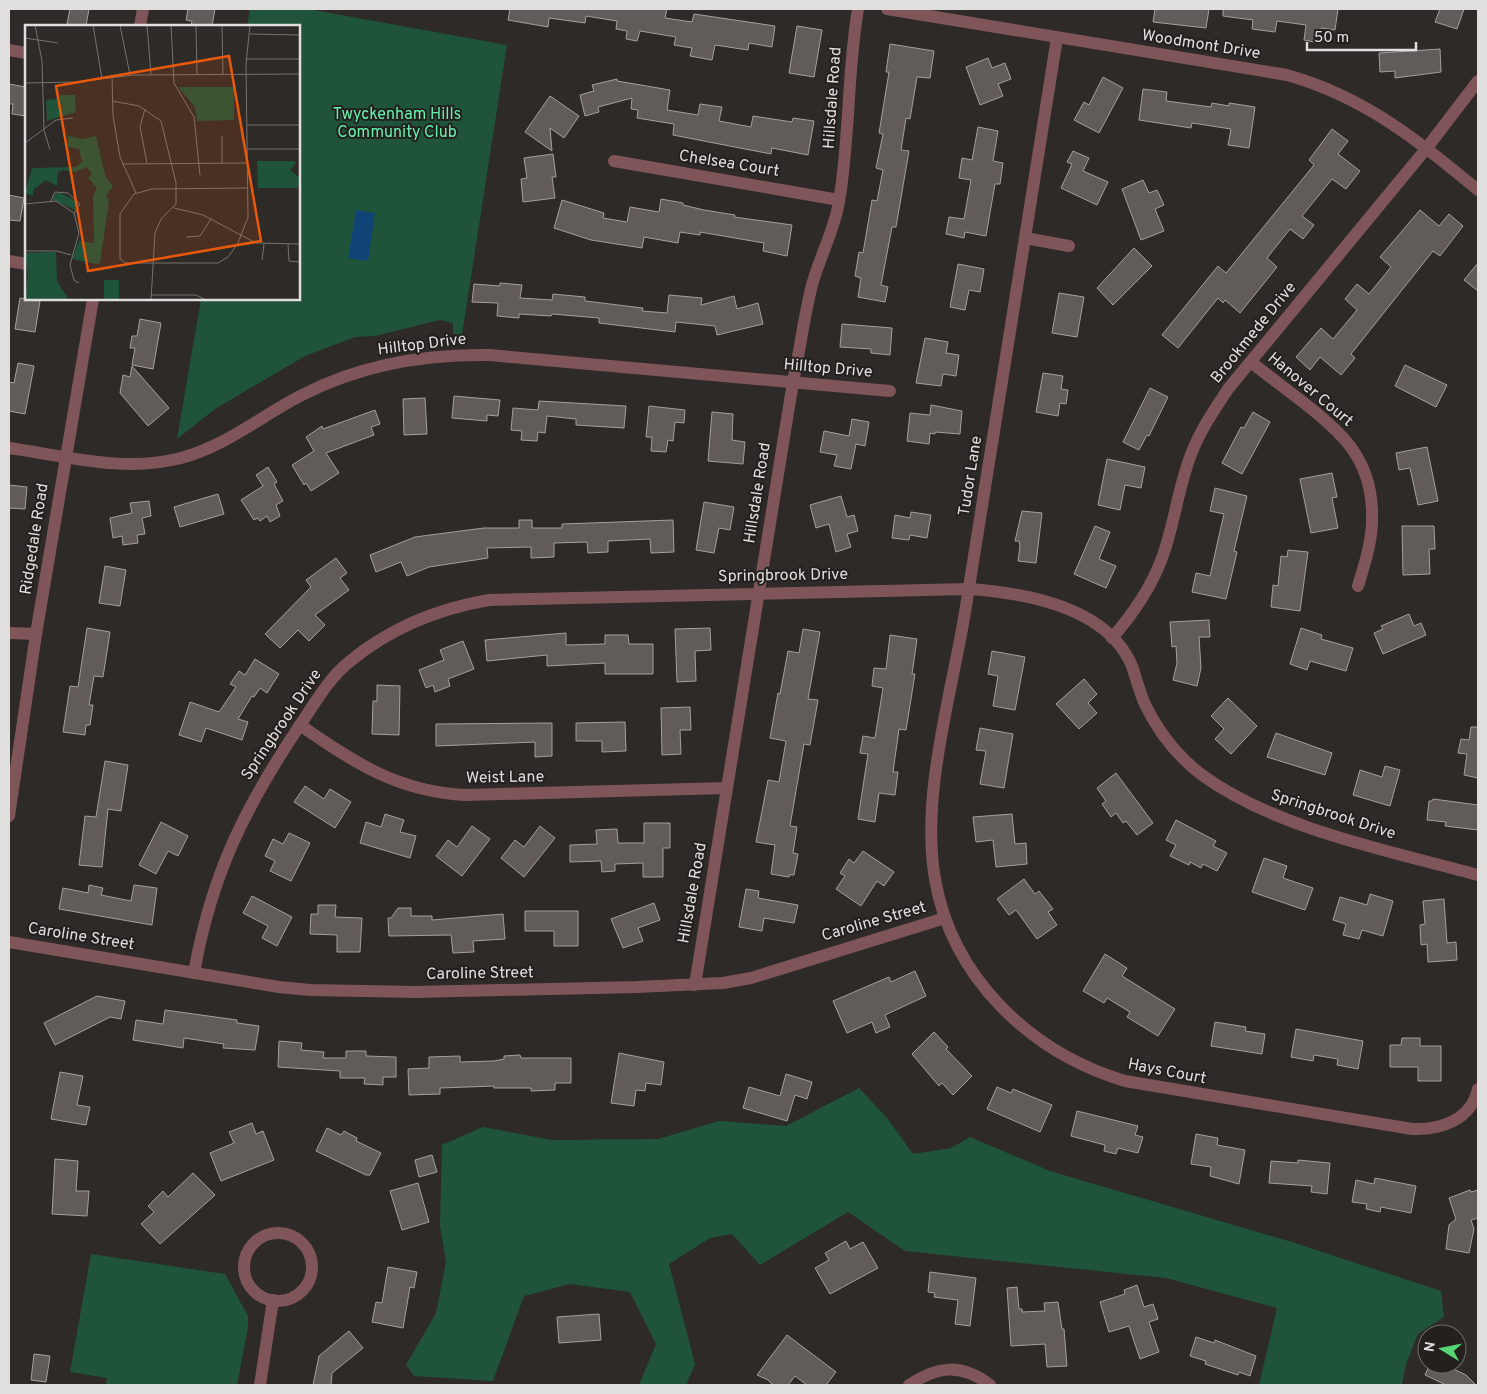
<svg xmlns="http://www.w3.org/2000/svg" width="1487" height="1394" font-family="Overpass,sans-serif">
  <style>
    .green { fill: #1f543a }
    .water { fill: #104476 }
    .building { fill: #615c5a; stroke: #a5a09d }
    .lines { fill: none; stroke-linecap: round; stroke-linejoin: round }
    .minor { stroke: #7f555a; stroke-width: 12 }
    .labels { text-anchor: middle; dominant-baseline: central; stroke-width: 4; stroke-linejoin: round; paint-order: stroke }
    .street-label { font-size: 16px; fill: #e1dfdd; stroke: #23201e }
    .park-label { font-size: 16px; fill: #66f1ad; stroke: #23201e }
    .inset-road { fill: none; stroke: #757270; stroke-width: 1 }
    .view { fill: #e8590c; fill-opacity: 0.15; stroke: #e8590c; stroke-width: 2.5 }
    .inset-edge { fill: none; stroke: #e1dfdd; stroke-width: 2.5 }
  </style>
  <rect width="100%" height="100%" fill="#2d2a27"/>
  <g class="green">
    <polygon points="250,9 308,9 507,45 462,335 453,334 453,323 440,320 375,336 355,337 305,356 215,409 177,439 201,299 299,299 299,26 247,26"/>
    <polygon points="859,1088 887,1118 913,1154 951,1148 970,1137 1050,1171 1292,1242 1441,1291 1444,1317 1418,1334 1406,1364 1402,1385 1259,1385 1277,1308 1166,1278 905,1251 848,1212 760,1265 732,1234 710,1238 669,1264 695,1364 686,1385 639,1385 656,1344 630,1292 570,1284 524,1296 493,1381 414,1376 406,1365 436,1313 446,1262 440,1226 442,1145 483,1127 552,1140 658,1139 719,1121 786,1126"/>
    <polygon points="91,1254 225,1274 248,1316 248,1327 237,1385 106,1385 107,1378 70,1372"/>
  </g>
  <polygon class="water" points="356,210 375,213 368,261 348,258"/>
  <g class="building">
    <polygon points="70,9 89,9 86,26 67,24"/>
    <polygon points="188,9 215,9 212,26 191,26 192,21 186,20"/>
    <polygon points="510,9 667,9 665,18 692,22 694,14 775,26 772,47 749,43 748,50 715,45 712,60 690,56 692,48 674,45 676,37 640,31 637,41 626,39 627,31 616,29 617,21 586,16 585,23 549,18 548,27 508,20"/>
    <polygon points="1155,9 1209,9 1206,28 1153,22"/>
    <polygon points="1223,9 1338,9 1335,30 1321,28 1319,43 1304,40 1306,25 1277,21 1275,32 1252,29 1253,20 1223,16"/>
    <polygon points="1440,9 1464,9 1457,29 1435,22"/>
    <polygon points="797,26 822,30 814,77 789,73"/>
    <polygon points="890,44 934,51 930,78 917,77 910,119 906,118 901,150 909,151 896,227 892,227 881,285 888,287 885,302 858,297 861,278 855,276 859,252 863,253 872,200 877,201 883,170 876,168 883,134 879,133 889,72 886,72"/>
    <polygon points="1440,49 1441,72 1395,78 1395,71 1380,72 1379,53"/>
    <polygon points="988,58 992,68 1005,63 1011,79 998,84 1003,96 980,105 966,67"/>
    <polygon points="1103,77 1123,88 1099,133 1074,120 1084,102 1089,105"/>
    <polygon points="617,79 617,81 670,90 667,110 698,115 700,104 722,107 719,121 751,127 753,116 792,122 793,118 814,121 808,155 772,148 771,154 673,135 674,124 637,118 638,110 631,109 632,98 598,107 599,112 585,116 580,95 594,91 592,85"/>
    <polygon points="9,84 26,87 26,116 12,114 13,104 9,104"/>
    <polygon points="1143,89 1167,92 1166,101 1211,107 1212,103 1229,106 1229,103 1255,107 1249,148 1228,145 1231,129 1192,123 1191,128 1139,120"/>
    <polygon points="550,96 579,116 564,138 550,128 552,151 525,132"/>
    <polygon points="978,127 998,131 993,161 1003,163 1000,184 995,184 986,236 965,232 964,238 946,234 949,217 964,219 971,180 959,178 962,158 972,160"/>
    <polygon points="1332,129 1348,141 1338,154 1360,171 1346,189 1332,179 1302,216 1314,225 1303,239 1290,229 1267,258 1277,267 1240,313 1225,300 1223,303 1218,298 1178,348 1162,335 1218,266 1226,273 1266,224 1314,165 1309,160"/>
    <polygon points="1073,151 1089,158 1083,171 1108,182 1097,205 1061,188 1072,164 1067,162"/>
    <polygon points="553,154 556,177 552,177 555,198 523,202 521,179 527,178 524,158"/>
    <polygon points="1143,180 1149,193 1157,190 1164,205 1155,209 1164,231 1141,240 1122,189"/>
    <polygon points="9,195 24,198 20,221 9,220"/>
    <polygon points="661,199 683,203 683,205 704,210 735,215 734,217 792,225 787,256 763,251 764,243 700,232 700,235 680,232 678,243 644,237 642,248 591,240 554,228 562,200 604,213 603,218 627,222 630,207 659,212"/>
    <polygon points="1420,210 1439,226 1449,214 1463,226 1440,256 1433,251 1351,354 1355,358 1341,375 1320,357 1310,370 1296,357 1321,328 1333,339 1357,310 1345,299 1357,284 1369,294 1391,267 1380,257"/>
    <polygon points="1134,248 1152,266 1113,305 1097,288"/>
    <polygon points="1478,263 1478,291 1464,280"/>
    <polygon points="958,264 984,269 980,292 969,290 965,310 950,307"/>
    <polygon points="500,283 522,285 520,298 552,300 553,294 585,297 585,301 643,308 642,311 667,313 669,295 702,298 701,305 734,296 737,309 758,303 763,324 717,335 715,326 676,322 675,332 599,323 599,318 552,314 551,316 519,314 519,318 497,316 498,303 472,302 474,284 500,286"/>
    <polygon points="1059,293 1084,297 1077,337 1052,333"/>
    <polygon points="20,298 40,301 35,332 15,329"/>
    <polygon points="140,319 161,323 153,369 132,365 135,348 130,348 132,336 137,336"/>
    <polygon points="842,324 892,328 890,355 871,353 871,349 840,347"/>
    <polygon points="925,338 948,342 946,353 959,355 956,376 943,374 941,386 916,383"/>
    <polygon points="18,363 34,366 25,414 9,411 9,382 14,383"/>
    <polygon points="1405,365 1447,385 1436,407 1395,386"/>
    <polygon points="132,366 169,408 148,426 120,393 123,375 130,377"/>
    <polygon points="1043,373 1063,376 1061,389 1068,390 1066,404 1060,403 1058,416 1036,412"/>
    <polygon points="1150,388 1168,397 1149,436 1147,435 1139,450 1123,442"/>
    <polygon points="454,396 500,400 498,416 487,415 487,421 452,418"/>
    <polygon points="425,398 427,434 404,435 403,399"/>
    <polygon points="539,401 626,406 624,428 576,425 576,419 547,416 545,433 538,432 537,441 521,440 522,431 511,430 513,408 538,410"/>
    <polygon points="931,405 962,411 960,434 935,432 935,434 930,433 929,444 907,441 910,413 930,415"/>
    <polygon points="649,406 685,410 684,423 675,422 673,441 668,440 666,452 651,451 652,437 646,437"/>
    <polygon points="375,410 380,424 371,427 374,435 326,453 339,473 311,491 306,483 304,485 292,465 314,451 306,437 322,426 323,429"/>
    <polygon points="712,412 733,414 732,440 745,442 743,464 708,461"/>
    <polygon points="1253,412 1270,422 1242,474 1222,463 1241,427 1244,428"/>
    <polygon points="852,419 869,422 865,446 856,444 851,469 834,466 837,455 820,452 824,431 849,436"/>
    <polygon points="1427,447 1438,501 1418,505 1410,468 1399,470 1396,453"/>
    <polygon points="1107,459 1145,467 1141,488 1125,485 1120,510 1098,505"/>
    <polygon points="268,467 277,482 274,484 283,501 276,505 280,516 270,522 267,516 260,521 258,518 254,520 241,500 263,486 256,475"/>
    <polygon points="1332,473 1337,497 1332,498 1338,528 1311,533 1300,479"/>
    <polygon points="9,485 27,487 25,509 9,508"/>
    <polygon points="1215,488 1247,496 1234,551 1237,552 1226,599 1192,592 1196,573 1210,576 1221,527 1224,514 1210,511"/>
    <polygon points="218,494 224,514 180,527 174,507"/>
    <polygon points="841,496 847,517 854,515 858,531 847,534 851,547 836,552 829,524 816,528 810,505"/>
    <polygon points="149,501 151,516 142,518 145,534 137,535 138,543 123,545 122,536 113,538 110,518 132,513 130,503"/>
    <polygon points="704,502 734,507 730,530 719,528 714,553 696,550"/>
    <polygon points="1022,511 1042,513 1036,563 1018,561 1020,546 1019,541 1015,541"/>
    <polygon points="911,512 931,515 927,538 910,535 909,540 892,538 895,515 910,518"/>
    <polygon points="519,520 532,520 532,528 562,528 562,524 673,520 674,552 651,553 650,539 608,541 608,552 588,553 587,542 554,543 554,557 531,558 531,547 487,548 488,558 429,567 407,576 401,562 376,572 370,555 415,537 484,528 519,528"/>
    <polygon points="1095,526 1110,532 1099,559 1116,566 1106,588 1074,574"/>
    <polygon points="1402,526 1434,526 1435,549 1429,549 1430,574 1403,575"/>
    <polygon points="1288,550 1308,552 1300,611 1271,607 1273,585 1278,586 1281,556 1287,557"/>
    <polygon points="336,558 347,573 340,578 349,590 315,615 325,625 309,641 298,630 280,648 265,634 311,587 306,580"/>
    <polygon points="105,566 126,570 120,606 99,603"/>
    <polygon points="1409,614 1414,626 1421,623 1426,635 1383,654 1374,633 1383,629 1381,626"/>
    <polygon points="1209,620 1210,637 1199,637 1201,668 1197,686 1173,680 1177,663 1176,646 1172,647 1170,622"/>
    <polygon points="87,628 110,632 103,677 94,676 89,705 93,705 90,725 86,725 85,735 63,732 70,686 78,687"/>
    <polygon points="710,628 711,650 695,651 696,681 677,682 675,629"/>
    <polygon points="1301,628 1322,635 1321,639 1353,648 1346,671 1310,661 1307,670 1290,664"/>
    <polygon points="803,629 820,632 808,699 818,700 810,745 804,744 790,826 797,827 793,853 798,854 794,875 789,875 789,877 771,874 775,845 756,842 768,780 779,782 786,741 770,738 778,693 780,694 788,651 799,653"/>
    <polygon points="566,633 566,645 605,644 605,635 628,635 629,644 653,644 653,674 605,674 605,663 547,666 547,655 487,661 485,640"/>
    <polygon points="890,635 917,639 912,674 915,674 906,730 899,729 893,772 898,772 895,795 879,793 875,822 858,819 868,754 860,753 863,736 875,738 883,688 872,686 874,668 886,669"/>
    <polygon points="463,641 474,669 448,679 450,686 435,692 433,685 426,688 419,670 444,660 440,650"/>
    <polygon points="992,651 1025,657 1015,710 993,706 998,676 988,674"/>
    <polygon points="255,659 279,674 267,693 260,688 254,697 252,696 238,719 248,722 242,740 206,728 201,742 179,735 190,702 219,712 236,687 230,684 239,671 245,675"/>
    <polygon points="1084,679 1097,694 1088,703 1097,713 1079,729 1056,704"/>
    <polygon points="377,685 400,686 399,735 372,734 373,701 377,701"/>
    <polygon points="1228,698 1257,726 1231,754 1215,739 1224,729 1211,716"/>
    <polygon points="690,707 691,730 680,730 681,754 662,755 661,708"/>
    <polygon points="625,722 626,751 602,752 602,741 576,741 576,723"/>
    <polygon points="552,723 552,756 535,757 535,742 436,746 436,724"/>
    <polygon points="1471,727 1478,727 1478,778 1464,775 1467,754 1458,753 1461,739 1469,740"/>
    <polygon points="980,728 1013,734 1004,788 980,784 986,751 976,750"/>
    <polygon points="1276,733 1332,753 1325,775 1267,757"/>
    <polygon points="105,761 128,765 121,811 108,809 102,867 79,865 85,816 96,817"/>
    <polygon points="1385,766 1400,770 1390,806 1353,795 1360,770 1382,777"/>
    <polygon points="1116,773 1153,823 1137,835 1126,821 1123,823 1116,813 1111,817 1102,804 1106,801 1097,788"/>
    <polygon points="305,786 324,799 330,789 351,802 335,828 294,802"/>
    <polygon points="1433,799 1478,805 1478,830 1445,826 1446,822 1427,820 1429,801 1432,801"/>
    <polygon points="385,814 404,820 400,832 416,836 410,858 360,843 366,822 381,827"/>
    <polygon points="1012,814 1015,844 1026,843 1027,864 996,867 993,840 976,842 973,817"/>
    <polygon points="1176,820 1216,841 1213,846 1227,853 1217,871 1203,864 1201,868 1190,862 1189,865 1170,856 1176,845 1166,840"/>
    <polygon points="161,822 188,836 178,856 168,851 156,874 139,865"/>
    <polygon points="644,823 670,823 670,848 663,848 663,877 643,877 643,863 615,864 615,871 602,872 601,861 570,862 570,845 597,844 596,830 617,829 618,843 644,843"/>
    <polygon points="472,826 490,839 462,876 436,856 448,840 457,847"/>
    <polygon points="540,826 555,838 524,877 501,858 515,840 524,847"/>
    <polygon points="289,833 310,843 291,881 270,871 275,861 265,856 273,839 283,844"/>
    <polygon points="863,851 894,872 884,886 877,881 861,906 836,889 845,876 840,873 849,859 854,863"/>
    <polygon points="1264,858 1287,866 1283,878 1313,888 1305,910 1252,892"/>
    <polygon points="1024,879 1035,894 1039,891 1053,909 1048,912 1057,925 1037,939 1016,910 1009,915 997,899"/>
    <polygon points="89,885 103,888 101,895 131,901 134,885 157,888 152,925 59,909 63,888 88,893"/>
    <polygon points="746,889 759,891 758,898 798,905 794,923 764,918 762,931 739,927"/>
    <polygon points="1370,894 1393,901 1383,936 1362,930 1359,939 1343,935 1346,924 1333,920 1340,897 1367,905"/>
    <polygon points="252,896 292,917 277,946 262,938 268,926 243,913"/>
    <polygon points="1444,899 1447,943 1456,942 1457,960 1428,962 1427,944 1421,945 1420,925 1425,924 1423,901"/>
    <polygon points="654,903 660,920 638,928 643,941 623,948 611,919"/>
    <polygon points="318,905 336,905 335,917 362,918 360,952 337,952 337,935 310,934 311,914 318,914"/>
    <polygon points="398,908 411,908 411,916 432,916 432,920 503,914 505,939 473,941 474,952 453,953 451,935 389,936 388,918 391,918"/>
    <polygon points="525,911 578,911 578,946 554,946 554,931 525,931"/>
    <polygon points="1105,954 1127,968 1122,976 1175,1009 1158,1036 1127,1017 1130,1012 1107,998 1104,1003 1083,991"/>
    <polygon points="915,971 926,996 885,1015 890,1027 876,1033 872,1022 847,1033 833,1001 889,977 891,982"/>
    <polygon points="97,996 125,1001 121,1019 110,1017 55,1045 44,1023"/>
    <polygon points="165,1010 237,1020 237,1023 259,1026 255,1050 223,1048 224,1044 184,1038 183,1048 133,1040 136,1020 163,1024"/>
    <polygon points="1215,1022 1246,1027 1245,1031 1265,1034 1262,1054 1211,1046"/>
    <polygon points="1296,1029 1363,1041 1358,1069 1337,1065 1338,1059 1314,1055 1313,1061 1291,1057"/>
    <polygon points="934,1032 948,1047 946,1049 972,1076 953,1095 942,1083 939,1086 912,1054"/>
    <polygon points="1402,1038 1420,1038 1420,1046 1441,1046 1441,1081 1418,1081 1418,1067 1390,1067 1390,1045 1401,1045"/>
    <polygon points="279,1041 302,1043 301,1050 324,1052 323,1058 346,1058 346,1051 366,1051 366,1056 396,1057 396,1077 383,1077 383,1085 364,1084 365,1078 340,1078 340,1071 278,1067"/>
    <polygon points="619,1053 664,1062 661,1085 646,1083 645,1091 636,1090 634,1106 611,1103"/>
    <polygon points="520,1055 521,1058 571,1058 571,1083 555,1083 555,1090 531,1091 531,1088 494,1088 494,1086 440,1088 440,1094 409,1095 408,1069 429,1068 429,1057 460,1056 460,1062 494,1061 504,1059 504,1056"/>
    <polygon points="60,1072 83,1076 77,1105 90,1107 86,1125 51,1119"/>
    <polygon points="786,1074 812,1082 807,1099 795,1095 787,1121 743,1108 749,1087 780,1096"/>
    <polygon points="997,1087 1011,1093 1013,1089 1052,1105 1040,1132 987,1109"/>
    <polygon points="1077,1111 1138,1126 1135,1135 1143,1137 1138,1153 1118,1148 1116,1154 1104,1151 1105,1145 1071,1136"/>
    <polygon points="252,1123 256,1134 263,1131 274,1160 221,1181 210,1153 234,1143 229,1132"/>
    <polygon points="327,1128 341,1135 344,1131 357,1138 356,1141 381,1153 370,1175 366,1175 316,1151"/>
    <polygon points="1196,1134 1218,1138 1217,1145 1245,1150 1239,1184 1210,1176 1211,1167 1191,1164"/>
    <polygon points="432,1155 437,1172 419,1177 415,1160"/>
    <polygon points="55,1159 78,1161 76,1191 89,1191 87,1216 52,1214"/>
    <polygon points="1298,1160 1330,1163 1327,1194 1311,1192 1312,1186 1269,1183 1271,1161 1298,1163"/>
    <polygon points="193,1173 215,1195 160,1244 141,1224 154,1212 148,1206 163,1191 168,1197"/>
    <polygon points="1375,1178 1416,1186 1411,1213 1381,1207 1380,1212 1366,1209 1367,1204 1352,1202 1356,1180 1374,1184"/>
    <polygon points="418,1183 429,1222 402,1230 390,1191"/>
    <polygon points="1470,1190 1471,1192 1478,1190 1478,1218 1471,1220 1474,1229 1469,1253 1446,1249 1449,1225 1456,1219 1449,1198"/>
    <polygon points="846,1241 850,1249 863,1242 878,1268 830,1294 815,1268 829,1260 825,1253"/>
    <polygon points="388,1267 417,1272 414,1288 410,1287 403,1328 372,1322 376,1302 382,1303"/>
    <polygon points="930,1272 976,1278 970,1326 955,1324 958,1300 934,1297 935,1293 928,1292"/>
    <polygon points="1137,1285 1144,1307 1153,1304 1158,1319 1149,1322 1159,1352 1140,1359 1129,1326 1109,1332 1100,1302 1125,1294 1124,1290"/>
    <polygon points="1017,1287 1019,1309 1022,1309 1022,1312 1045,1311 1044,1303 1058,1302 1062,1329 1064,1329 1067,1366 1047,1367 1045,1344 1011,1346 1007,1288"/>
    <polygon points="599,1314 601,1340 559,1343 557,1317"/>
    <polygon points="349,1331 363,1348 332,1373 331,1385 313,1385 319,1356"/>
    <polygon points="787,1335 836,1372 826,1385 807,1385 795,1376 788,1385 773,1385 768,1380 757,1375"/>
    <polygon points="1196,1337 1214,1343 1215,1340 1256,1356 1250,1376 1239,1372 1238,1375 1205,1364 1206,1361 1190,1356"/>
    <polygon points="34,1354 50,1356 46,1382 31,1380"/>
    <polygon points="1430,1364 1443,1364 1466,1375 1476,1385 1446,1385 1425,1375"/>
  </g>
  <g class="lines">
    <g class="minor">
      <path d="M887,9l400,66c78,22 130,65 191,115"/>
      <polyline points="140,26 143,9"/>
      <path d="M1057,38c-31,189 -60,379 -91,568 -13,84 -46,188 -31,273 17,99 96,174 190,202l287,48c29,1 59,-9 66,-40"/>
      <polyline points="9,50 26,53"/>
      <polyline points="614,161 839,200"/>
      <polyline points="1025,238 1069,246"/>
      <polyline points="9,261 26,264"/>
      <path d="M1251,362c28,23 78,56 99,84 15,20 22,44 22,68 1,25 -7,49 -14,72"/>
      <path d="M9,448c57,8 115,25 172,10 45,-12 80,-42 121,-63 58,-30 121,-41 187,-40l401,36"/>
      <polyline points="9,633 36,634"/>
      <path d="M1112,638c21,-24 39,-50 50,-80 13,-35 16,-72 30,-106 9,-23 23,-43 36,-63l198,-240 52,-68"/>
      <path d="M300,725c54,38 99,67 166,70l261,-7"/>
      <polyline points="9,816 36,634 93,299"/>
      <polyline points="9,942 279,987 310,990 415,992 637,987 723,983 751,978 945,918"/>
      <path d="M194,973c17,-97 50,-164 104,-245 16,-23 29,-48 51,-66 41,-34 87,-53 140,-62l480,-11c57,4 138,18 163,77 4,12 7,24 12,36 13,28 33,54 58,73 74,54 188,76 276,100"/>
      <path d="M695,985l98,-603c7,-33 11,-65 19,-97 8,-29 22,-54 27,-83 11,-64 8,-129 19,-193"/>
      <circle cx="278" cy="1267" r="34"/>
      <polyline points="260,1385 273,1300"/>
      <path d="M909,1385c29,-19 52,-22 81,0"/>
    </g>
  </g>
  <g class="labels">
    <g class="street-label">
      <text transform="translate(1201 45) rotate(9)">Woodmont Drive</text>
      <text transform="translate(833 98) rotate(-86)">Hillsdale Road</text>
      <text transform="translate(729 164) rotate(9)">Chelsea Court</text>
      <text transform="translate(1254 333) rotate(-51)">Brookmede Drive</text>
      <text transform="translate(422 345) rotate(-7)">Hilltop Drive</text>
      <text transform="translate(828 369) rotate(5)">Hilltop Drive</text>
      <text transform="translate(1310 390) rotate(40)">Hanover Court</text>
      <text transform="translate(971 476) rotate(-81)">Tudor Lane</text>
      <text transform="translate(758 493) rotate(-81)">Hillsdale Road</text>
      <text transform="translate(35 539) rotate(-81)">Ridgedale Road</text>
      <text transform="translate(783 576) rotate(-1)">Springbrook Drive</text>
      <text transform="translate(282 725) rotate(-56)">Springbrook Drive</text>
      <text transform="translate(505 778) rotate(-1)">Weist Lane</text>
      <text transform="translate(1333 815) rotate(18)">Springbrook Drive</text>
      <text transform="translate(693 893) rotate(-80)">Hillsdale Road</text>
      <text transform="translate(874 922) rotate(-16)">Caroline Street</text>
      <text transform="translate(81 937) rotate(9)">Caroline Street</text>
      <text transform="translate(480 974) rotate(-1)">Caroline Street</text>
      <text transform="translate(1167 1072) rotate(11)">Hays Court</text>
    </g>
    <g class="park-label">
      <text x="397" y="115">Twyckenham Hills<tspan x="397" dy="18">Community Club</tspan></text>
    </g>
  </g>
  <g transform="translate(25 25)">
    <rect width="275" height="275" fill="#2d2a27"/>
    <path d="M153,62h56v33l-37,1 -2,-14zM35,70h15l1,17 -29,9 -1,-21 14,-1zM43,111l14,3 14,-3 10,42 7,8 -7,9 3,6 -9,62 -3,1 -25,-5 7,-18 15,2 -1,-47 4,-8 -9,-10 4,-4 -5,-7 -12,5 -12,-2 -5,2 -1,14 -11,-6 -13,10v6l-8,-3 7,-25 44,-1 6,-5 -3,-13 -11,-2zM232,136h37l2,2 -6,7 10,8 -2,10h-40zM33,167l20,10 -3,8 -22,-10v-5zM31,227l1,29 12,19h-44l3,-25 -3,-22zM79,255h15v20h-15z" fill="#1f543a"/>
    <path class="inset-road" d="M10,0l7,36 2,69 6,20M68,0l9,54M95,0l10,50M122,0l4,49M146,0l3,58 20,34 6,58M171,0l1,49M197,0l1,49M225,9l50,1M0,13l33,5M222,34h53M87,52l1,39 7,41 16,36M0,58l50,-1 59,-7 166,-1M87,76l27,5 22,15 15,62v21l-15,15 -6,14 -4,67M120,84l-5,18 7,36M222,100h53M197,111v28M0,118l31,-23 17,-2M222,124h53M97,139l125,-1M222,163l-95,1 -18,5 -14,20v45l6,4h92l10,-6 10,-14 10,-26 -2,-153 4,-39M26,176l4,-9 13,1 12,11 -6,9M0,179l31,-3 18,12 5,20 -9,32 4,15 5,3M149,183l29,7 53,28 44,1M161,212l14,-1 11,-17M263,219l1,17 11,1M0,226h32l14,4M237,235l2,-16M126,270h45l10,5"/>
    <path class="view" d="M204,31l32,185 -173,30 -32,-185z"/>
    <rect width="275" height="275" class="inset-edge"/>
  </g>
  <rect width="1487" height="1394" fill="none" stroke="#e1dfdd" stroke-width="20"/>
  <g transform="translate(1442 1349) rotate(280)"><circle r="24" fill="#23201e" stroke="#6f6c6a"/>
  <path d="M0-4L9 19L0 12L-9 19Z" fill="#53d673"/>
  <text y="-8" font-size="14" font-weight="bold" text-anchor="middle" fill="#e1dfdd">N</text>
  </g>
  <path d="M1307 42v8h109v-8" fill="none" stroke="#e1dfdd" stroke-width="2.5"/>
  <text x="1314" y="42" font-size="15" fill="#e1dfdd" stroke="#23201e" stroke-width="4" paint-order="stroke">50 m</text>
</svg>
